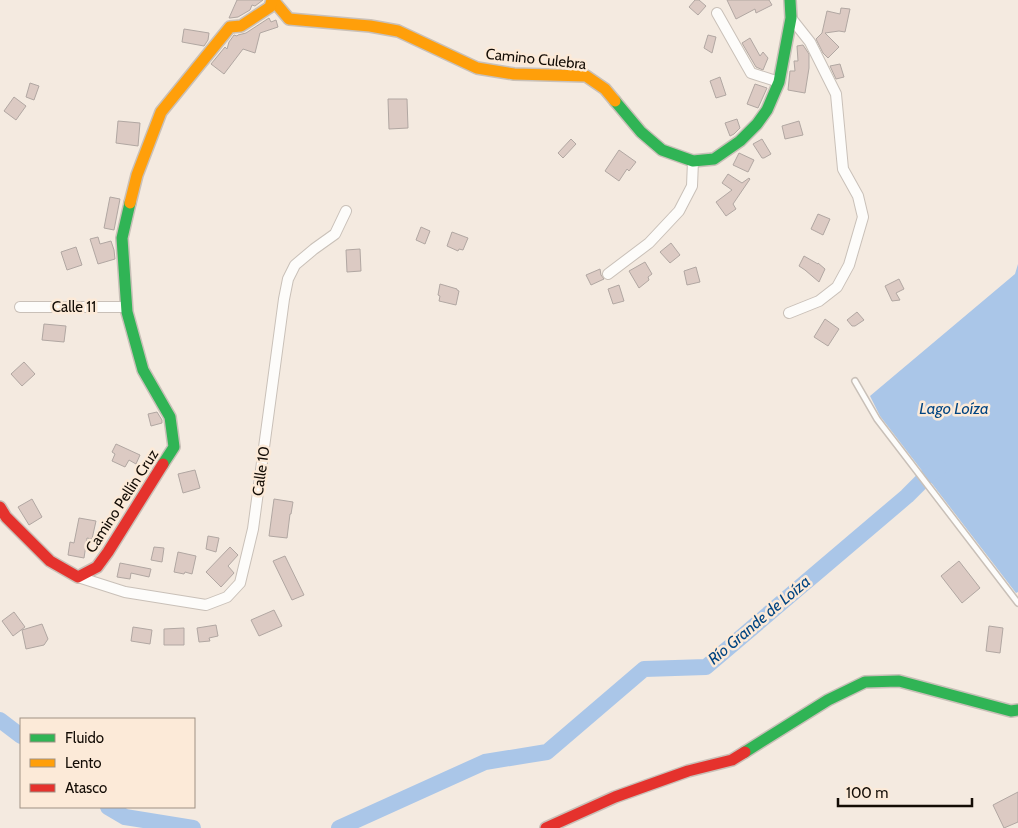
<svg xmlns="http://www.w3.org/2000/svg" width="1018" height="828" font-family="Cabin,sans-serif">
  <style>
    .water { fill: #aac6e8 }
    .lines { fill: none; stroke-linecap: round; stroke-linejoin: round }
    .river { stroke: #aac6e8; stroke-width: 16 }
    .building { fill: #dccac3; stroke: #b1a7a2 }
    .lane-casing { stroke: #c9c0b8; stroke-width: 8 }
    .street-casing { stroke: #c9c0b8; stroke-width: 12 }
    .fast-casing { stroke: #c9c0b8; stroke-width: 14 }
    .slow-casing { stroke: #c9c0b8; stroke-width: 14 }
    .jam-casing { stroke: #c9c0b8; stroke-width: 14 }
    .lane { stroke: #fdfcfa; stroke-width: 5 }
    .street { stroke: #fdfcfa; stroke-width: 10 }
    .fast { stroke: #30b455; stroke-width: 11 }
    .slow { stroke: #ff9f0a; stroke-width: 11 }
    .jam { stroke: #e5322d; stroke-width: 11 }
    .labels { text-anchor: middle; dominant-baseline: central; stroke-width: 5; stroke-linejoin: round; paint-order: stroke }
    .street-label { font-size: 15px; fill: #130c05; stroke: #fcead8 }
    .water-label { font-size: 16px; font-style: italic; fill: #004481; stroke: #fcead8 }
  </style>
  <rect width="100%" height="100%" fill="#f4eae0"/>
  <polygon class="water" points="1018,264 1018,592 1016,593 880,416 870,396 1015,274"/>
  <g class="lines">
    <g class="river">
      <polyline points="0,720 21,736"/>
      <polyline points="108,807 125,817 193,828"/>
      <polyline points="339,828 485,762 547,752 644,669 706,667 907,496 926,477 939,468"/>
    </g>
  </g>
  <g class="building">
    <polygon points="237,0 263,0 255,6 252,5 250,10 238,17 230,18 229,18"/>
    <polygon points="695,0 699,0 706,6 698,15 689,7"/>
    <polygon points="727,0 769,0 772,5 756,13 755,9 736,19"/>
    <polygon points="841,8 850,9 845,32 839,31 825,33 839,47 828,58 823,53 816,39 822,33 827,11 840,14"/>
    <polygon points="269,18 271,22 276,20 278,27 260,33 255,53 243,49 224,74 211,64 225,47 227,49 229,42 234,35 237,36 238,35 246,33"/>
    <polygon points="184,29 209,33 208,40 204,46 182,42"/>
    <polygon points="708,35 716,37 712,53 704,48"/>
    <polygon points="750,38 760,56 763,52 768,58 763,70 756,67 742,43"/>
    <polygon points="803,45 809,54 809,68 805,93 788,90 790,71 795,71 794,61 798,61 797,46"/>
    <polygon points="840,64 844,77 836,79 830,66"/>
    <polygon points="720,77 726,95 716,98 710,81"/>
    <polygon points="30,83 39,86 34,100 26,97"/>
    <polygon points="755,84 767,88 758,108 747,104"/>
    <polygon points="14,97 26,106 16,120 4,111"/>
    <polygon points="388,99 407,99 408,128 389,129"/>
    <polygon points="737,119 740,128 734,134 730,136 725,123"/>
    <polygon points="118,121 140,123 138,146 116,143"/>
    <polygon points="799,121 803,135 785,139 782,126"/>
    <polygon points="571,139 576,144 563,158 558,153"/>
    <polygon points="762,139 771,154 764,158 762,158 753,144"/>
    <polygon points="619,150 636,162 629,171 627,169 619,181 605,171"/>
    <polygon points="739,153 754,160 748,172 733,165"/>
    <polygon points="728,174 742,183 749,178 750,179 733,204 736,209 726,216 716,202 732,190 722,183"/>
    <polygon points="110,197 120,199 114,230 104,228"/>
    <polygon points="818,214 830,219 823,235 811,229"/>
    <polygon points="421,227 430,231 425,244 416,240"/>
    <polygon points="452,232 468,238 463,250 459,249 458,251 447,246"/>
    <polygon points="98,237 100,244 111,241 114,250 115,259 98,264 90,239"/>
    <polygon points="671,243 680,255 670,263 660,252"/>
    <polygon points="76,247 82,265 67,270 61,252"/>
    <polygon points="360,249 361,271 347,272 346,250"/>
    <polygon points="804,256 818,264 818,263 825,269 819,282 805,270 799,266"/>
    <polygon points="645,262 652,274 648,277 649,280 639,288 629,271"/>
    <polygon points="696,267 700,282 687,285 684,271"/>
    <polygon points="600,269 601,275 604,279 591,285 586,275"/>
    <polygon points="899,279 904,289 896,293 900,300 892,301 885,286"/>
    <polygon points="440,284 457,289 457,290 459,291 456,305 439,301 440,296 438,295"/>
    <polygon points="619,285 624,301 613,304 608,289"/>
    <polygon points="857,312 864,320 855,326 852,326 847,320"/>
    <polygon points="825,319 839,329 828,346 814,337"/>
    <polygon points="44,324 66,326 64,342 42,340"/>
    <polygon points="24,362 35,374 22,386 11,374"/>
    <polygon points="157,412 162,420 162,423 151,426 148,414"/>
    <polygon points="116,444 140,455 136,464 129,460 125,467 112,461 115,454 112,452"/>
    <polygon points="195,470 200,488 183,493 178,474"/>
    <polygon points="32,499 42,517 29,525 18,507"/>
    <polygon points="274,499 293,502 291,514 290,514 287,538 269,536"/>
    <polygon points="79,518 96,521 92,539 87,538 84,558 68,555 70,542 74,543"/>
    <polygon points="208,536 219,538 216,552 206,549"/>
    <polygon points="154,547 164,548 162,562 151,560"/>
    <polygon points="230,547 238,555 228,566 234,573 221,587 206,572"/>
    <polygon points="178,552 196,556 192,574 185,572 184,574 174,572"/>
    <polygon points="285,556 304,595 292,600 273,561"/>
    <polygon points="959,561 980,588 962,603 941,576"/>
    <polygon points="120,563 151,569 149,577 131,573 130,579 117,577"/>
    <polygon points="274,610 282,626 259,636 251,620"/>
    <polygon points="14,612 25,627 13,636 2,621"/>
    <polygon points="42,624 48,639 44,645 26,649 22,630"/>
    <polygon points="216,625 218,636 209,638 210,641 199,642 197,628"/>
    <polygon points="989,626 1003,628 1000,653 986,651"/>
    <polygon points="133,627 152,630 150,644 131,641"/>
    <polygon points="184,628 184,645 164,645 164,629"/>
    <polygon points="1018,792 1018,822 1004,828 993,805"/>
  </g>
  <g class="lines">
    <g class="lane-casing">
      <polyline id="lane" points="855,381 877,419 1018,603"/>
    </g>
    <g class="street-casing">
      <g id="street">
        <polyline points="717,13 751,73 779,82"/>
        <polyline points="608,274 649,243 679,211 692,186 693,161"/>
        <polyline points="20,307 127,307"/>
        <polyline points="789,313 819,301 837,287 849,265 863,217 858,196 843,169 836,94 810,42 791,18"/>
        <polyline points="78,577 125,592 206,605 227,597 240,583 253,529 284,299 288,279 295,265 314,249 335,234 346,211"/>
      </g>
    </g>
    <g class="fast-casing">
      <g id="fast">
        <polyline points="615,101 641,132 662,150 693,161 714,159 740,141 757,124 767,110 779,82 791,18 790,0"/>
        <polyline points="130,203 122,238 127,312 143,370 170,417 174,447 163,464"/>
        <polyline points="745,752 828,700 865,682 899,681 1011,711 1018,710"/>
      </g>
    </g>
    <g class="slow-casing">
      <g id="slow">
        <polyline points="273,0 289,19 370,26 398,31 477,68 514,74 586,76 605,89 615,101"/>
        <polyline points="130,203 137,175 161,112 230,27 241,26 270,7 272,0"/>
      </g>
    </g>
    <g class="jam-casing">
      <g id="jam">
        <polyline points="0,507 6,517 50,561 78,577 97,567 108,552 163,464"/>
        <polyline points="546,828 615,797 688,771 732,760 745,752"/>
      </g>
    </g>
    <use href="#lane" class="lane"/>
    <use href="#street" class="street"/>
    <use href="#fast" class="fast"/>
    <use href="#slow" class="slow"/>
    <use href="#jam" class="jam"/>
  </g>
  <g class="labels">
    <g class="street-label">
      <text transform="translate(536 59) rotate(6)">Camino Culebra</text>
      <text x="74" y="307">Calle 11</text>
      <text transform="translate(261 471) rotate(-82)">Calle 10</text>
      <text transform="translate(122 501) rotate(-57)">Camino Pellín Cruz</text>
    </g>
    <g class="water-label">
      <text x="954" y="408">Lago Loíza</text>
      <text transform="translate(759 620) rotate(-40)">Río Grande de Loíza</text>
    </g>
  </g>
  <rect x="20" y="718" width="175" height="90" fill="#fcead8" stroke="#9f9184"/>
  <rect x="30" y="734" width="25" height="8" fill="#30b455" stroke="#9f9184"/>
  <text x="65" y="743" font-size="15" fill="#130c05">Fluido</text>
  <rect x="30" y="759" width="25" height="8" fill="#ff9f0a" stroke="#9f9184"/>
  <text x="65" y="768" font-size="15" fill="#130c05">Lento</text>
  <rect x="30" y="784" width="25" height="8" fill="#e5322d" stroke="#9f9184"/>
  <text x="65" y="793" font-size="15" fill="#130c05">Atasco</text>
  <path d="M838 798v8h134v-8" fill="none" stroke="#130c05" stroke-width="2.5"/>
  <text x="846" y="798" font-size="15" fill="#130c05" stroke="#fcead8" stroke-width="4" paint-order="stroke">100 m</text>
</svg>
